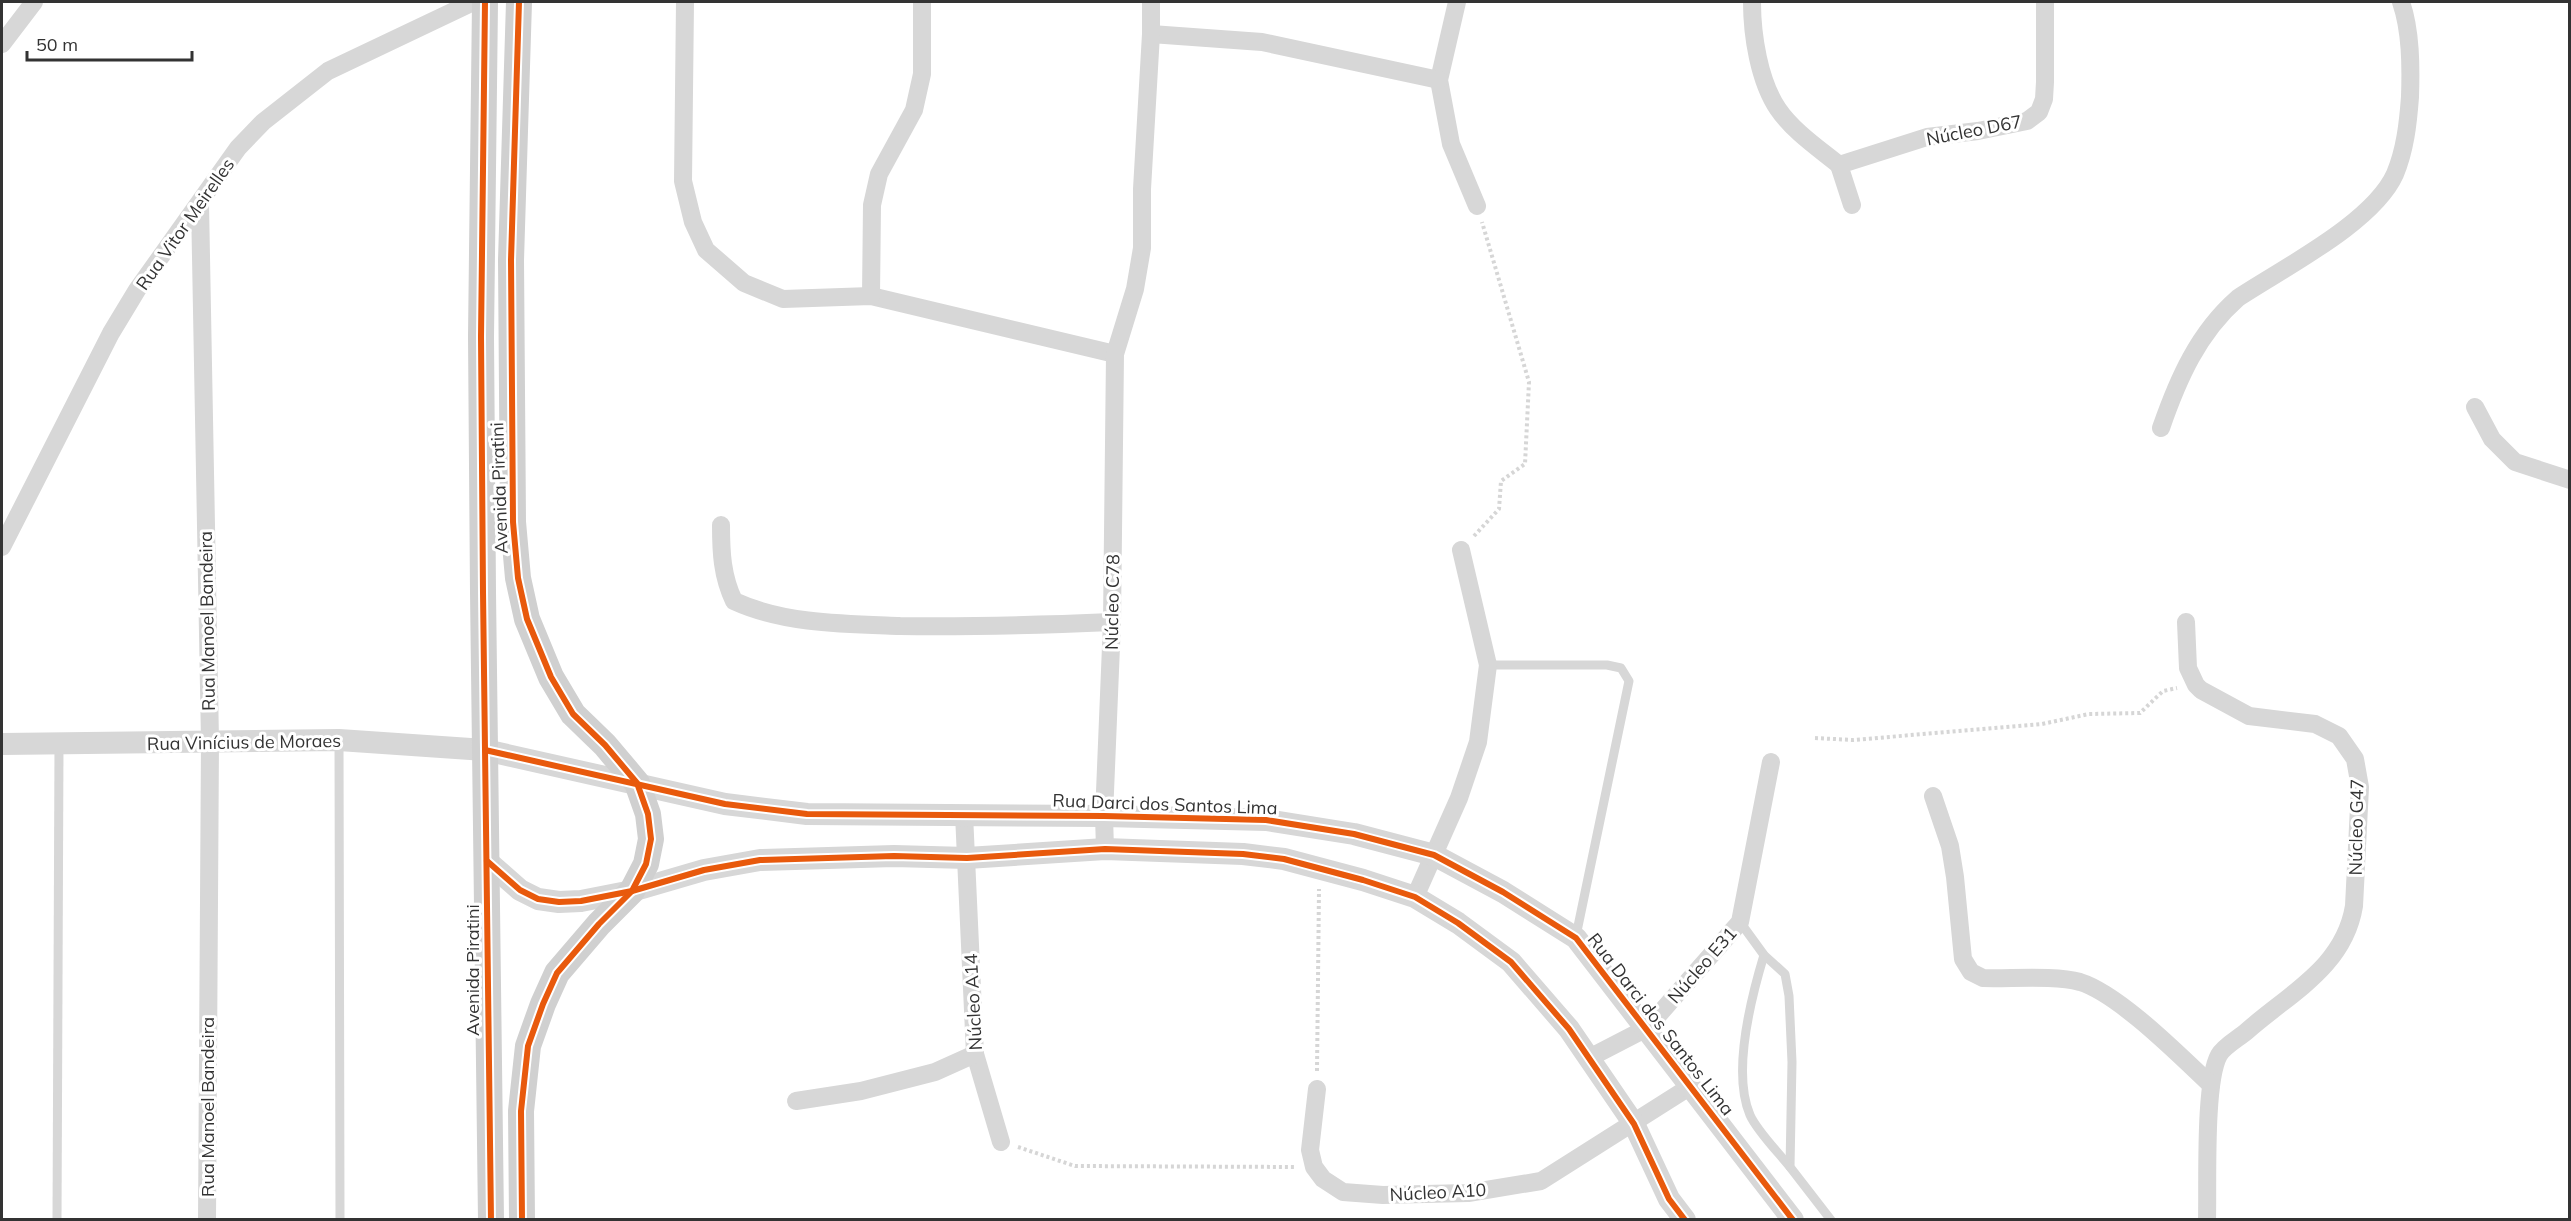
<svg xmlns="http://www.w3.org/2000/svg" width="2571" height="1221" font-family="Mulish,sans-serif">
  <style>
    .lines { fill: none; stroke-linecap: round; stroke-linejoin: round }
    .path { stroke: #d6d6d6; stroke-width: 4; stroke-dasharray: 3 3; stroke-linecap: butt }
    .service { stroke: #d7d7d7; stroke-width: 9 }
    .minor { stroke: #d7d7d7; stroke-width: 18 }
    .tertiary { stroke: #d7d7d7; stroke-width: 22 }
    .secondary { stroke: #d0d0d0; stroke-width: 26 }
    .cycleway-casing { stroke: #fff; stroke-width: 10 }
    .cycleway { stroke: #e8590c; stroke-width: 6 }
    .labels { text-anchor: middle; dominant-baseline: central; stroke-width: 6; stroke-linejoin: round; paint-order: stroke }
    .street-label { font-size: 18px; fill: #333; stroke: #fff }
  </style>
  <rect width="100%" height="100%" fill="#fff"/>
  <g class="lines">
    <g class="path">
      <polyline points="1474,536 1499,509 1501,481 1525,464 1529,382 1482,222"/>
      <polyline points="1815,738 1853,740 2042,724 2089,714 2140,713 2163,691 2177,688"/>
      <polyline points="1317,1071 1319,889"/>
      <polyline points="1018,1147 1075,1166 1295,1167"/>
    </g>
    <g class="service">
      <polyline points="1488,665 1607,665 1621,668 1629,681 1576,936"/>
      <polyline points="339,740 340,1220"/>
      <polyline points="1740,922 1764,955 1785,974 1789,996 1792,1062 1790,1167 1831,1220"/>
      <path d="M1764,955c-13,43 -32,118 -14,160 7,16 28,37 40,52"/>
      <polyline points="57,1220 59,745"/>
    </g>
    <g class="minor">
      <polyline points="685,2 683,181 693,222 706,250 744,283 783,299 871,296 1115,354"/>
      <polyline points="1457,2 1439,80 1451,144 1477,206"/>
      <path d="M1752,2c0,33 7,79 26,107 15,22 40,39 61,56"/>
      <polyline points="1151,34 1262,42 1439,80"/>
      <polyline points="2,44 34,2"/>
      <polyline points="200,203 210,741 207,1220"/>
      <polyline points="1852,205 1839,165 1927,137 1978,131 2027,121 2039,112 2044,99 2045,82 2045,2"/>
      <polyline points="871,296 872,205 879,174 914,110 922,74 922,2"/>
      <polyline points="2475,407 2492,439 2515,462 2570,480"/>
      <path d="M2161,428c17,-49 37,-95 77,-130 45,-30 135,-75 157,-124 10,-24 13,-50 15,-77 1,-30 1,-66 -9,-95"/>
      <path d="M721,525c0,27 1,51 13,76 50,23 111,23 166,25 71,1 141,-1 212,-4"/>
      <polyline points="2,547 111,333 137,290 238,148 263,122 328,71 473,2"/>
      <path d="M2186,622l2,46 8,17 5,5 48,26 66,8 24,12 16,23 5,28 -6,119c-10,61 -64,87 -107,125 -8,7 -23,15 -28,24 -15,27 -11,129 -12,165"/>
      <path d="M1933,796l17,50 5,31 8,82 8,13 12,6c27,1 72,-3 97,4 39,12 100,74 131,103"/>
      <polyline points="964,814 975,1054 1001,1142"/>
      <polyline points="1105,849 1104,816 1112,622 1115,354 1135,289 1142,248 1142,189 1151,34 1151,2"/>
      <polyline points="1415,897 1459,798 1478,742 1488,665 1461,550"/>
      <polyline points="1589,1058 1647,1028 1740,922 1771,762"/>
      <polyline points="1317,1089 1310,1150 1314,1167 1323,1179 1343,1192 1383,1195 1468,1193 1541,1181 1691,1086"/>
      <polyline points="796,1101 861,1091 935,1072 975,1054"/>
    </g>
    <g class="tertiary">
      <polyline points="2,744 339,740 485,750 725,804 807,814 1104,816 1266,820 1354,834 1434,855 1503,892 1576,938 1793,1220"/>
      <polyline points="487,861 520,890 538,899 559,902 581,901 632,891 704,870 760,860 894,856 967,858 1105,849 1243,854 1284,859 1363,880 1415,897 1458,923 1511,962 1569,1029 1634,1124 1669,1199 1685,1220"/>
    </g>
    <g class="secondary">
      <polyline points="485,2 481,337 483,592 491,1220"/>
      <polyline points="519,2 511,260 513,522 518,578 527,619 551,677 573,714 605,745 637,783 648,814 651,839 646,864 632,891 599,924 557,973 543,1004 528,1046 521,1111 522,1220"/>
    </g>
    <g class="cycleway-casing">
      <g id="cycleway">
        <polyline points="485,2 481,337 483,592 491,1220"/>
        <polyline points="519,2 511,260 513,522 518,578 527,619 551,677 573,714 605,745 637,783 648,814 651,839 646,864 632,891 599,924 557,973 543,1004 528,1046 521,1111 522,1220"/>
        <polyline points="485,750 725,804 807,814 1104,816 1266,820 1354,834 1434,855 1503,892 1576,938 1793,1220"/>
        <polyline points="487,861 520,890 538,899 559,902 581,901 632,891 704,870 760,860 894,856 967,858 1105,849 1243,854 1284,859 1363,880 1415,897 1458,923 1511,962 1569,1029 1634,1124 1669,1199 1685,1220"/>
      </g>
    </g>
    <use href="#cycleway" class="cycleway"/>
  </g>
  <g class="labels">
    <g class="street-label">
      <text transform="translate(1974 130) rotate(-11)">Núcleo D67</text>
      <text transform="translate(185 224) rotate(-55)">Rua Vitor Meirelles</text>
      <text transform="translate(499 488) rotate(-92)">Avenida Piratini</text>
      <text transform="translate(1112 602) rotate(-89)">Núcleo C78</text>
      <text transform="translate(207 621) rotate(-91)">Rua Manoel Bandeira</text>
      <text transform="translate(244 742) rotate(-1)">Rua Vinícius de Moraes</text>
      <text transform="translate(1165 804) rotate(2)">Rua Darci dos Santos Lima</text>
      <text transform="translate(2356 827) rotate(-89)">Núcleo G47</text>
      <text transform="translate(1702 965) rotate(-49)">Núcleo E31</text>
      <text transform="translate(472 970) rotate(-90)">Avenida Piratini</text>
      <text transform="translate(973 1002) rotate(-93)">Núcleo A14</text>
      <text transform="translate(1661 1024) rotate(52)">Rua Darci dos Santos Lima</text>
      <text transform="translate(207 1107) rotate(-90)">Rua Manoel Bandeira</text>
      <text transform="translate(1438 1192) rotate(-3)">Núcleo A10</text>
    </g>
  </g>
  <rect width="2571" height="1221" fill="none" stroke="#333333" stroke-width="6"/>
  <path d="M27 51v9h165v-9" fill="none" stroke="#333333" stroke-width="3"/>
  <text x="36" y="51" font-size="18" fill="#333333" stroke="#ffffff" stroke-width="4.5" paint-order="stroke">50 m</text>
</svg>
